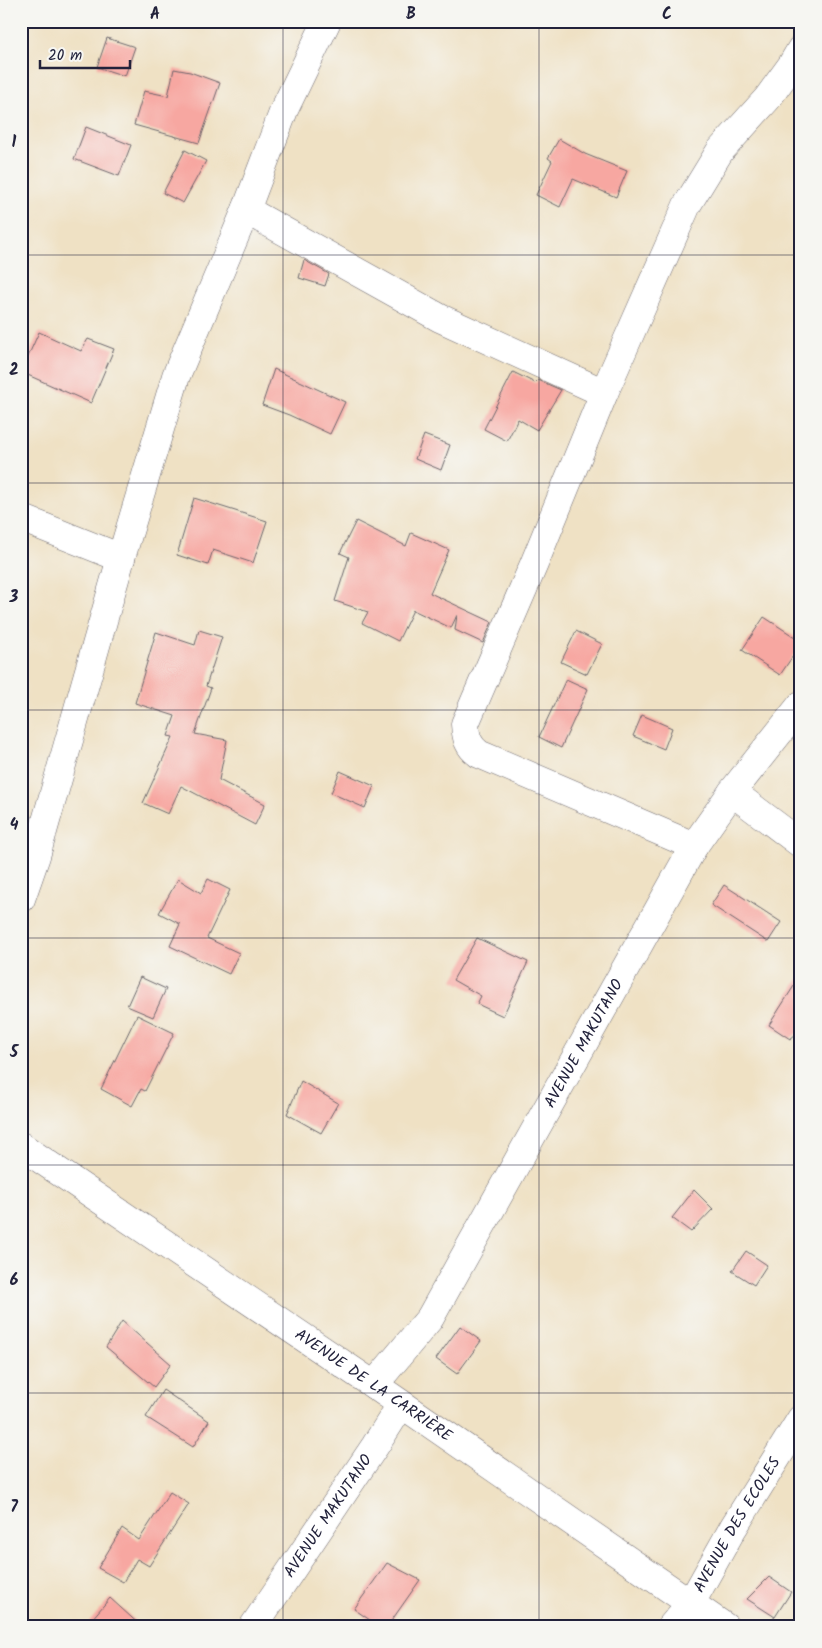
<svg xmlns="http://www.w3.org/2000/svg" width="822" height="1648" font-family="Kalam,sans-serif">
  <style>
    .building { fill: #f7a7a1 }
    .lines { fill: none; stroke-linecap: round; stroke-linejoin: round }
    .minor-casing { stroke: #6a656b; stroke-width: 29 }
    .minor { stroke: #fff; stroke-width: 28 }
    .grid { fill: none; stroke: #22223b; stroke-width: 1; stroke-opacity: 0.55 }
    .labels { text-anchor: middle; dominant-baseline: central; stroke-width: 4; stroke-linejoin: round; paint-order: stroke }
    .street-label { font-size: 16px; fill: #22223b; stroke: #f6f6f2 }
    .neatline { fill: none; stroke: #22223b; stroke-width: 2 }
    .grid-label { font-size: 16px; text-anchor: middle; font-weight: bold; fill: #22223b }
  </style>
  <rect width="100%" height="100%" fill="#f6f6f2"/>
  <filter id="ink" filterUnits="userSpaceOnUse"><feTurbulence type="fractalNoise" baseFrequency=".02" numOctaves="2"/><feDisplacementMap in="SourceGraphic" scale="10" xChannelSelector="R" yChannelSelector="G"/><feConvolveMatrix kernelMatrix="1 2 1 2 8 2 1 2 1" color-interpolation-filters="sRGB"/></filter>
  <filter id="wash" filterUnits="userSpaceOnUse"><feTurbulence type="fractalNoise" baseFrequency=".0096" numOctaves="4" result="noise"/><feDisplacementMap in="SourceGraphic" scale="20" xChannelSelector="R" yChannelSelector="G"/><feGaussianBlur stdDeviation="1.12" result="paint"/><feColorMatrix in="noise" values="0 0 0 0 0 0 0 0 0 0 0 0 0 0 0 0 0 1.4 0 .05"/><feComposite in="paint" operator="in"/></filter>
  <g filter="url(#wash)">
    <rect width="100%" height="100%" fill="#efe1c4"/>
    <g id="blocks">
      <g class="building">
        <polygon points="107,38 135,47 125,76 97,67"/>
        <polygon points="174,69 190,72 220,83 199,143 134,125 144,91 168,96"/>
        <polygon points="86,127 131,145 119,176 74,159"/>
        <polygon points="559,139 585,154 627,171 616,197 573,179 560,207 536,195 552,161 548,158"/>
        <polygon points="185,150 206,161 183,203 163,193"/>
        <polygon points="304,260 329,274 325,286 299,278"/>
        <polygon points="39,332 81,351 88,339 114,349 91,403 21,372"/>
        <polygon points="274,369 345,402 330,434 289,415 262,405"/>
        <polygon points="513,372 535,383 538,380 561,390 537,430 518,419 507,441 484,429"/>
        <polygon points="424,435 450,445 441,470 415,459"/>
        <polygon points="194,498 267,521 253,563 213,550 208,565 177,555"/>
        <polygon points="356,521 406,546 411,533 449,550 430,593 492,622 483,643 455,630 457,615 451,628 413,610 398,641 362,623 368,612 335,601 349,557 340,553"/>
        <polygon points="764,617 801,641 801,644 780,675 742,650"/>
        <polygon points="199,630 222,637 206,686 211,688 195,734 227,740 219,780 265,804 255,825 181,786 168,814 143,803 173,737 168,736 175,716 135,703 156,632 195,645"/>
        <polygon points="576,631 602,644 587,674 561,662"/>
        <polygon points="566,679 588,689 561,748 539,737"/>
        <polygon points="642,715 672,728 664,749 633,736"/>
        <polygon points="340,771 374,786 365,808 331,793"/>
        <polygon points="178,879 201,893 208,879 230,890 207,938 239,953 229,974 170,946 180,924 159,913"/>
        <polygon points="724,885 781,922 768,942 711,905"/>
        <polygon points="477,938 528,962 503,1016 477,1004 481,996 453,980"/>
        <polygon points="801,975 801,1030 790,1039 769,1025"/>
        <polygon points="140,977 166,989 153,1017 127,1006"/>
        <polygon points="137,1015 174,1033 145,1091 141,1089 132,1106 101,1089"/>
        <polygon points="301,1081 338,1103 321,1133 287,1114"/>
        <polygon points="694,1190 713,1209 691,1232 672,1218"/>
        <polygon points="746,1251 767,1265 754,1285 732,1271"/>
        <polygon points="122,1321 171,1364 154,1387 106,1347"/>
        <polygon points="460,1326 481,1341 457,1374 436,1359"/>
        <polygon points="163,1390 209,1421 193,1447 146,1417"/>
        <polygon points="170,1492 189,1504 149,1566 137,1559 123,1582 98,1568 122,1528 139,1540"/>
        <polygon points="387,1563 420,1580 387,1627 380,1627 354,1609"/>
        <polygon points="769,1577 791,1592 775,1617 747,1599"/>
        <polygon points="110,1598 142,1627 85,1627"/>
      </g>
    </g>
  </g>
  <g filter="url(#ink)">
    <use href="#blocks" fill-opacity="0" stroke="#6a656b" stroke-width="1"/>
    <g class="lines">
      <g class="minor-casing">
        <g id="minor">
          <polyline points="246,210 440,318 604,393"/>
          <polyline points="21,518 121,558"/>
          <polyline points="732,792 801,844"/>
          <path d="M694,846l-215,-92c-11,-8 -13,-16 -14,-30l69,-160 70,-171 83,-188 33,-54 47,-52 24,-33 10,-17"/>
          <polyline points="21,899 36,856 121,558 176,376 246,210 284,110 327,21"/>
          <path id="s1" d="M21,1146l353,239 351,242"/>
          <path id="s2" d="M374,1385l56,-67 264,-472 38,-54 69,-87"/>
          <path id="s3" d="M253,1627l122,-181 26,-41"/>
          <path id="s4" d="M671,1627l20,-24 42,-75 68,-109"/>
        </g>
      </g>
      <use href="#minor" class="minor"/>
    </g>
  </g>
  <path class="grid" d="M283,21v1606M539,21v1606M21,255h780M21,483h780M21,710h780M21,938h780M21,1165h780M21,1393h780"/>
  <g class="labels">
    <g class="street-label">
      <text stroke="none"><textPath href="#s2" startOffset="402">AVENUE MAKUTANO</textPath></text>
      <text stroke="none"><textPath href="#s1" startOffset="426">AVENUE DE LA CARRIÈRE</textPath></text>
      <text stroke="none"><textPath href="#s3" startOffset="134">AVENUE MAKUTANO</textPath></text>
      <text stroke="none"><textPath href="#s4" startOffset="122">AVENUE DES ECOLES</textPath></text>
    </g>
  </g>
  <rect width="822" height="1648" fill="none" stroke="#f6f6f2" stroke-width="55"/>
  <path d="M40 60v8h90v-8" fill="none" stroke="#22223b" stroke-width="2.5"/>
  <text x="48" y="60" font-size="15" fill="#22223b" stroke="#f6f6f2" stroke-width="4" paint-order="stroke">20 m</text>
  <rect x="28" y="28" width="766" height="1592" class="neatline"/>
  <g class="grid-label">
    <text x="155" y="19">A</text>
    <text x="411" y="19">B</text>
    <text x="667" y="19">C</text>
    <text x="14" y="147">1</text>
    <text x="14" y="375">2</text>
    <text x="14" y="602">3</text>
    <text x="14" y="830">4</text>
    <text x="14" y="1057">5</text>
    <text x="14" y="1285">6</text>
    <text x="14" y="1512">7</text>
  </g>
</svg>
